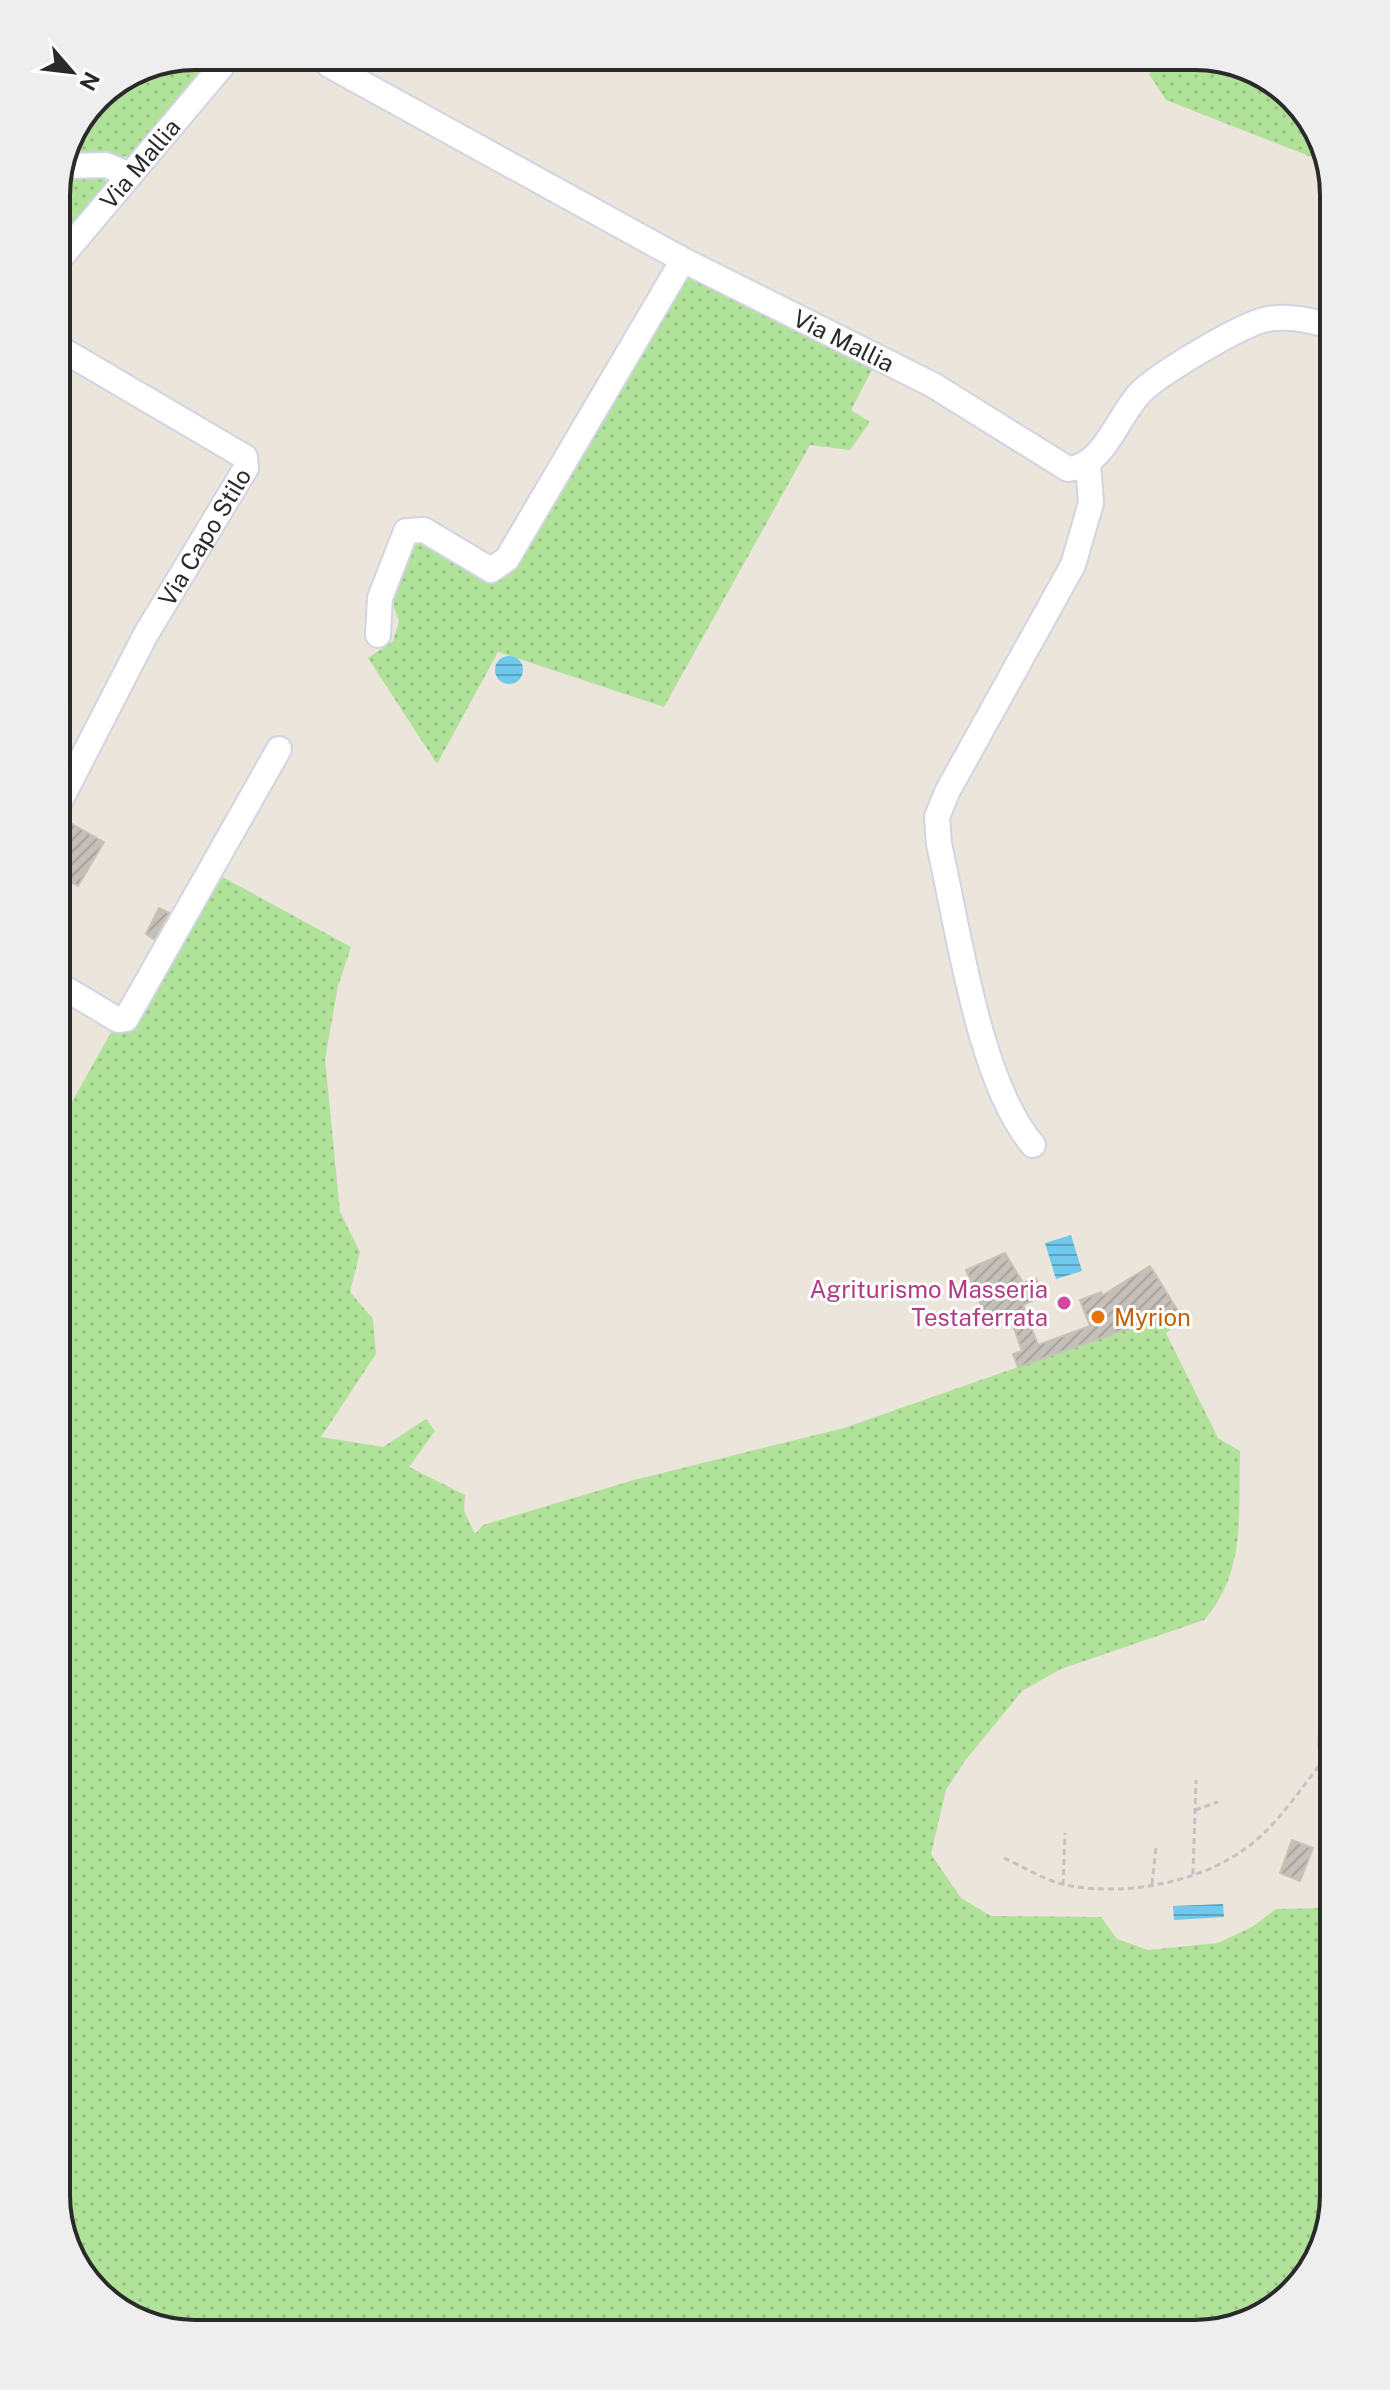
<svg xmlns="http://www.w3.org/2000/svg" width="1390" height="2390" font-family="'Public Sans',sans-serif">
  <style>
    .grass { fill: url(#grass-dots) }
    .water { fill: url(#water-rules) }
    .building { fill: url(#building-hatch); stroke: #c7c1b6; stroke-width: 2 }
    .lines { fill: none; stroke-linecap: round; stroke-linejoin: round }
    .minor-casing { stroke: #d1d4e3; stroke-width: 28 }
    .path { stroke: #c3c3c3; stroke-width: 3; stroke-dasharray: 6 4; stroke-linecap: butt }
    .minor { stroke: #fff; stroke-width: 24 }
    .hotel-dot { fill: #d1479c; stroke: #fff; stroke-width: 3 }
    .food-dot { fill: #e8710a; stroke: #fff; stroke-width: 3 }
    .labels { text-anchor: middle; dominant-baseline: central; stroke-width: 6; stroke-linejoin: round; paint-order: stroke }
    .street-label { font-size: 24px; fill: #2a2a2a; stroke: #fff }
    .hotel-label { font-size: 24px; fill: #b23c85; stroke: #fff; text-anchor: end }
    .food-label { font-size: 24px; fill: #c56008; stroke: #fff; text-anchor: start }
    .rim { fill: none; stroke: #2a2a2a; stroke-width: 4 }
  </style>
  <defs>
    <pattern id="grass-dots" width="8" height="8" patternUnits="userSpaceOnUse" patternTransform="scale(2)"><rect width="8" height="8" fill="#b0e299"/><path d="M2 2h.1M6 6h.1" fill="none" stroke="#98c284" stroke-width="1.8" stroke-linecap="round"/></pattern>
    <pattern id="water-rules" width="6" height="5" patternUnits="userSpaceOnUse" patternTransform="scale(2)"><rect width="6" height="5" fill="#70c8ec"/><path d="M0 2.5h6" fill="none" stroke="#5ca3bf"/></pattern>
    <pattern id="building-hatch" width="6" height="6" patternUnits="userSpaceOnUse" patternTransform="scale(2)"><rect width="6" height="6" fill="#c4bfb9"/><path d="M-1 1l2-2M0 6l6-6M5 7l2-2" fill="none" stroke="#a9a49f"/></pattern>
  </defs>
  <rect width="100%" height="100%" fill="#ece5dc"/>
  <g class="grass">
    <polygon points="1205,56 1273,80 1320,134 1327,163 1166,100 1149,74 1159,57"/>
    <polygon points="142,66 210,66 134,156 68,160 97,96"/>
    <path d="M63,171c19,1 42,-4 46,18l-53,63v-66z"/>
    <polygon points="683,272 874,366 851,410 870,422 850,450 810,445 664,707 498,652 437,764 368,658 393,641 399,621 393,605 405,546 425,540 494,582 504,578"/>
    <path d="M217,874l134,73 -13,39 -13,73 15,153 20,40 -10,40 23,27 3,35 -55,83 62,10 43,-28 9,12 -26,36 56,28 -1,16 11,23 8,-9 151,-45 210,-52 311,-109 3,4 20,-12 5,10 -17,12 52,105 22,13c-2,62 7,120 -36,169l-143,49 -39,22 -58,71 -18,28 -15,64 30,44 30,18 110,1 16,22 31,11 70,-7 34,-16 24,-18 58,-1v120l-7,68h7v99l-23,77 -55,48 -61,14h-1009l-68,-23 -48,-55 -14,-61v-1065l57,-101z"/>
  </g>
  <g class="water">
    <circle cx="509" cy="670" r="14"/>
    <polygon points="1071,1235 1082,1271 1056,1279 1045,1243"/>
    <polygon points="1223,1904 1224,1917 1174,1920 1173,1906"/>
  </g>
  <g class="building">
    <polygon points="65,820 104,842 78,886 56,874 56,829"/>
    <polygon points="159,908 169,913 154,939 146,934"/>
    <polygon points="1005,1253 1023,1283 1036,1278 1043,1296 1023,1305 1038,1345 1090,1326 1080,1300 1101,1292 1103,1295 1150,1266 1178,1311 1158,1323 1155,1319 1018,1367 1013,1354 1022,1351 1008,1311 987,1320 966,1270"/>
    <polygon points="1292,1840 1313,1848 1300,1881 1280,1873"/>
  </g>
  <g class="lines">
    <g class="minor-casing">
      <g id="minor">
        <path id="s1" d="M329,65l354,195 250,125 135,84c36,-2 50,-54 73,-77 18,-18 102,-69 127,-73 22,-4 45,2 66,8"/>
        <polyline points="66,166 106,165 130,175"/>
        <path id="s2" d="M56,263l166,-197"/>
        <polyline points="378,635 380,598 406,531 424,530 491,570 507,559 683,260"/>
        <path id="s3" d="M56,809l90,-175 100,-166 -1,-11 -189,-111"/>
        <polyline points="56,983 118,1020 126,1019 279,749"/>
        <path d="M1033,1145c-54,-62 -75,-218 -94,-301l-2,-27 10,-25 126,-227 18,-62 -3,-40"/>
        <polyline points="1331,1744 1334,1692"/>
      </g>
    </g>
    <g class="path">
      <polyline points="1195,1810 1218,1802"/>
      <path d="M1004,1858c20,9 42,23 62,27 64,13 150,-5 197,-51 22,-21 40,-48 59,-72"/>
      <polyline points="1193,1874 1196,1780"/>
      <polyline points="1152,1884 1156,1847"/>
      <polyline points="1063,1885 1065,1833"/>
    </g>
    <use href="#minor" class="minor"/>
  </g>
  <circle class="hotel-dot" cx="1064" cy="1303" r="8"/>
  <circle class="food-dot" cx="1098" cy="1317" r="8"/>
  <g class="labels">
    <g class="street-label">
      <text stroke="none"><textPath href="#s2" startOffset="130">Via Mallia</textPath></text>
      <text stroke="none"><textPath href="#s1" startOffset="584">Via Mallia</textPath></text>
      <text stroke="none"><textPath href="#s3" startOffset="310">Via Capo Stilo</textPath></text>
    </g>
    <g class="hotel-label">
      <text x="1048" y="1289">Agriturismo Masseria<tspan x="1048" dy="28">Testaferrata</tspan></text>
    </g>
    <g class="food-label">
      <text x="1114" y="1317">Myrion</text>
    </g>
  </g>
  <path d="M0 0H1390V2390H0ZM195 70H1195A125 125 0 0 1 1320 195V2195A125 125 0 0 1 1195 2320H195A125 125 0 0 1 70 2195V195A125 125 0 0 1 195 70Z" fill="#eee" fill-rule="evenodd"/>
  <path class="rim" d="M195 70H1195A125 125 0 0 1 1320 195V2195A125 125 0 0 1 1195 2320H195A125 125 0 0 1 70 2195V195A125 125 0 0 1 195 70Z"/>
  <g transform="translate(72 72) rotate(118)" stroke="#ffffff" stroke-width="6" paint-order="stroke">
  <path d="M0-6L14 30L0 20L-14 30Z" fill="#2a2a2a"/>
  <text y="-12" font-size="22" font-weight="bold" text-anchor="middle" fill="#2a2a2a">N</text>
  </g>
</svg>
